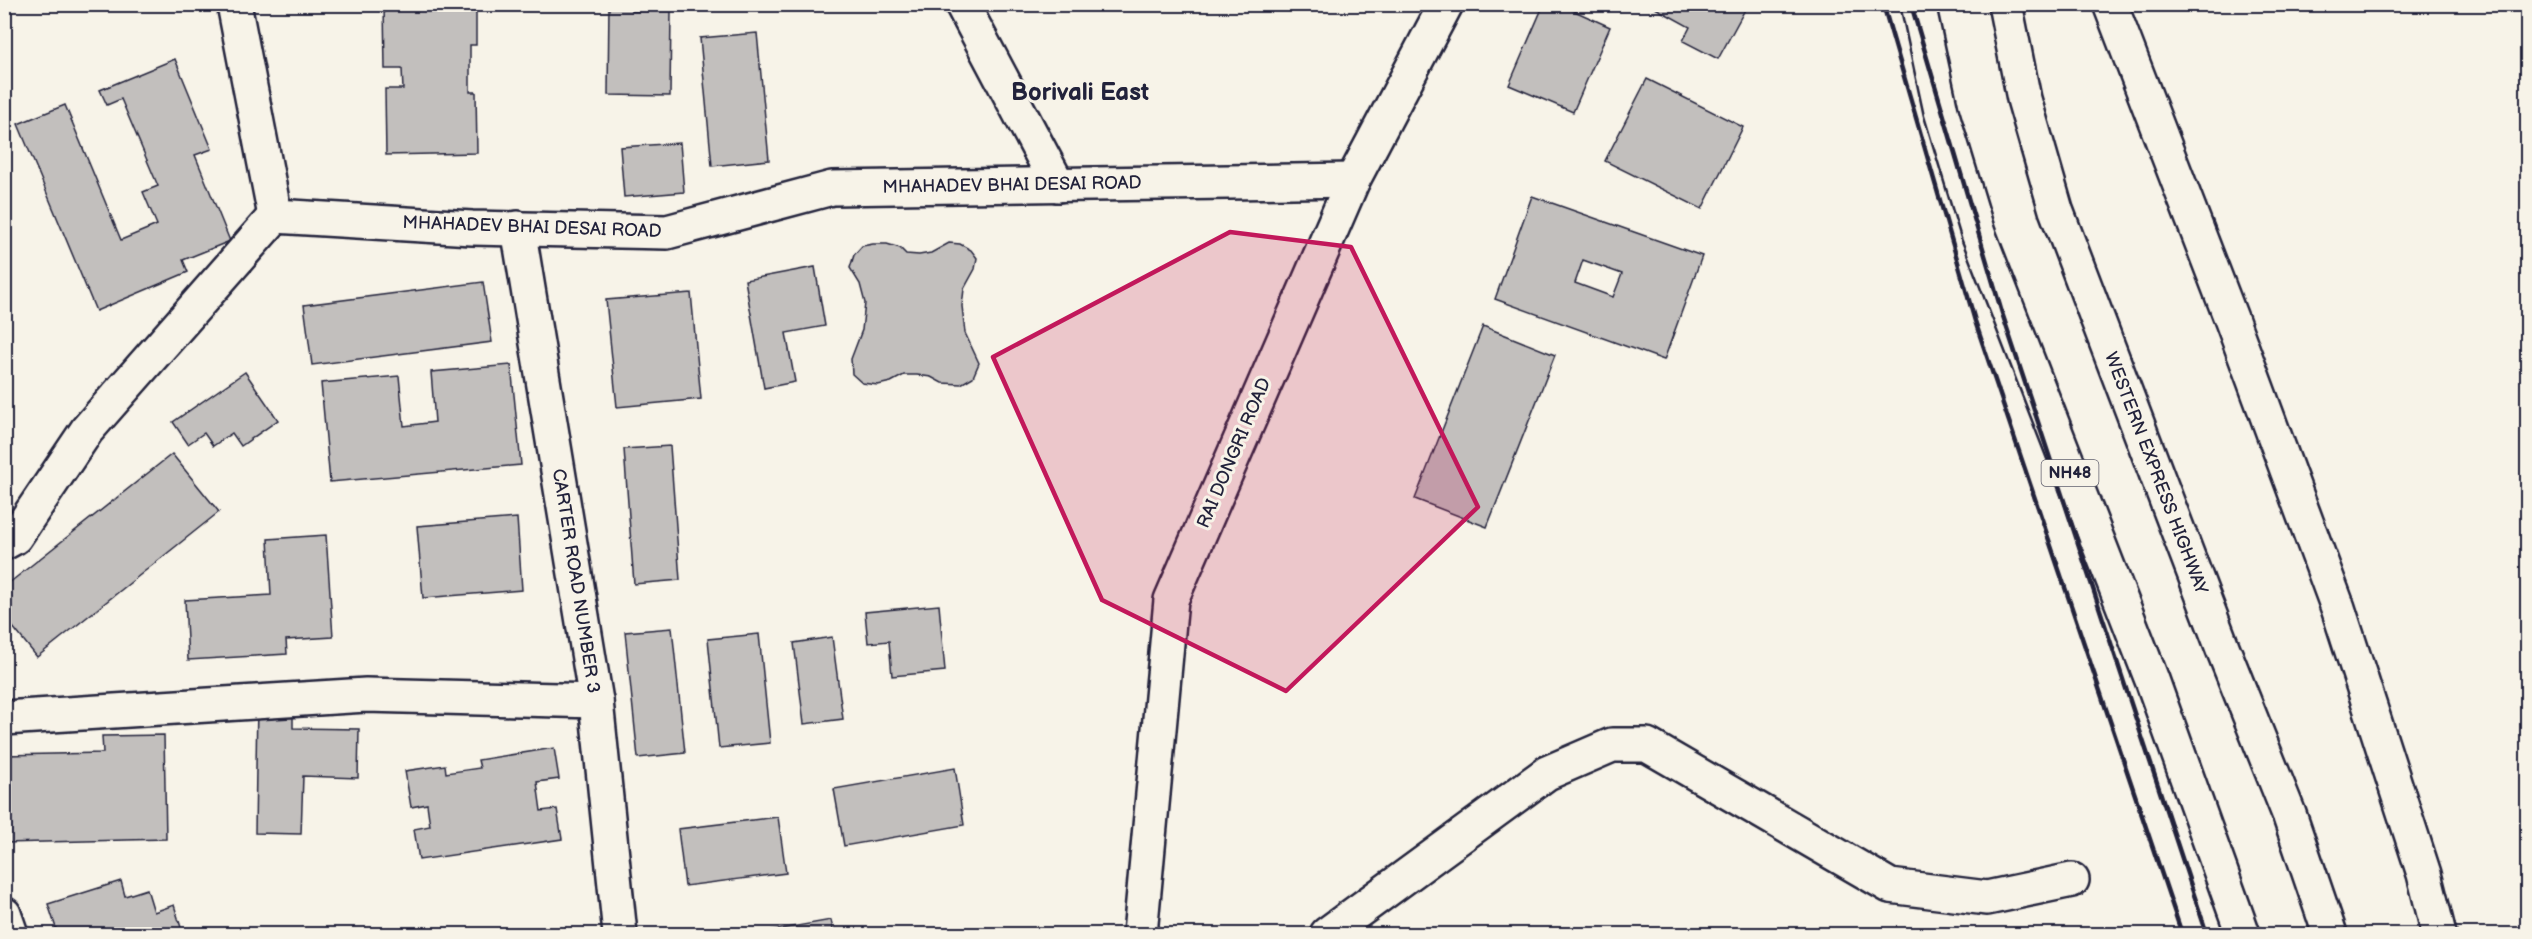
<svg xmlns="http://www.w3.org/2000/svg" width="2532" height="939" font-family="'Balsamiq Sans',sans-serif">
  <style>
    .building { fill: #c2bfbd; stroke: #22223b; stroke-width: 1.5; fill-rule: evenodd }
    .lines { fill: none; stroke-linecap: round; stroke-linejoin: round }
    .street-casing { stroke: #22223b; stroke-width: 38 }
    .secondary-casing { stroke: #22223b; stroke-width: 38 }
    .highway-casing { stroke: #22223b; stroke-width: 38 }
    .street { stroke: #f7f3e8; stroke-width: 33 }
    .secondary { stroke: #f7f3e8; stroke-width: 33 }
    .highway { stroke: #f7f3e8; stroke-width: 33 }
    .rail { stroke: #22223b; stroke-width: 4.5 }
    .marked { fill: #c2185b; fill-opacity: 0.2; stroke: #c2185b; stroke-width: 4.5; stroke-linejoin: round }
    .labels { text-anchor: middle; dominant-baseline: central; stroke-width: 6; stroke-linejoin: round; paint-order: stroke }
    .shield { fill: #f7f3e8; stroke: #62616f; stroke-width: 1.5 }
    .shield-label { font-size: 16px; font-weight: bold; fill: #22223b }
    .street-label { font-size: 18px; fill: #22223b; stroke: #f7f3e8 }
    .district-label { font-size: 24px; font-weight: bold; fill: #22223b; stroke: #f7f3e8 }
  </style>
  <rect width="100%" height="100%" fill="#f7f3e8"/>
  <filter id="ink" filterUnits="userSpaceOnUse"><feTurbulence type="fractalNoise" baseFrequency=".0167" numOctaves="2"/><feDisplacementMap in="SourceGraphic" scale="12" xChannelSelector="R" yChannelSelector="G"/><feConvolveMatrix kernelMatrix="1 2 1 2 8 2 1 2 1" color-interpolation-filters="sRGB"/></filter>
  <g filter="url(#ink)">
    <g class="building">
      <polygon points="384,4 476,4 476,45 470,45 470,92 476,92 477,153 386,155 385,89 403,89 402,69 385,69"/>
      <polygon points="609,4 631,4 631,11 671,11 670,96 608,95"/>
      <polygon points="1544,4 1559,4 1610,27 1573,112 1509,85"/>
      <polygon points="1648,4 1748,4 1718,59 1683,41 1690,27"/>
      <polygon points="757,33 769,160 712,166 700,38"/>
      <polygon points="175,59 212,149 195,155 230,241 183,260 188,272 96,311 18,124 65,105 121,240 157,225 143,192 158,186 121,99 107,105 100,90"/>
      <polygon points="1647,79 1743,127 1702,209 1605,161"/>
      <polygon points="680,143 684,192 624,197 620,147"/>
      <path d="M1532,196l170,60 -38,104 -169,-61zM1583,260l39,14 -9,23 -38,-14z"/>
      <polygon points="949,243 960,244 971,250 977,258 975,269 964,289 962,306 965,333 979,363 973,377 961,384 942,383 931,377 917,375 904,375 891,382 878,385 862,383 852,374 851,359 862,330 865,303 860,284 850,268 854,255 862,246 873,244 887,244 900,248 906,254 919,255 931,253"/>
      <polygon points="815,267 825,326 786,333 795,382 764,388 745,280"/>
      <polygon points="483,282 492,342 312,365 304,305"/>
      <polygon points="691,293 701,399 617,407 606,300"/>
      <polygon points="1483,326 1555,355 1487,527 1415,499"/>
      <polygon points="511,365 521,465 330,482 321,383 399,376 404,426 435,422 431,372"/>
      <polygon points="245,372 278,420 241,446 232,433 213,446 204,433 188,444 173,422"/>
      <polygon points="670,446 680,580 634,584 624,449"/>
      <polygon points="172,454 219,512 37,657 4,616 4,587"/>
      <polygon points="517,518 522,590 423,598 417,526"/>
      <polygon points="326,535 333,637 286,640 287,654 188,660 185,600 271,595 268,539"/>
      <polygon points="939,605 945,671 892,676 889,641 868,643 865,612"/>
      <polygon points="672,628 685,753 638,758 625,632"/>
      <polygon points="759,634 770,743 719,748 708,639"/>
      <polygon points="832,637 843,719 804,724 794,643"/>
      <polygon points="257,704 293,705 293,728 359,729 358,778 303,776 301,834 255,833"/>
      <polygon points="164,735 166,839 4,843 4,755 103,753 102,736"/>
      <polygon points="554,748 559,779 537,782 541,811 557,809 562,839 419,860 414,829 430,826 427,804 411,807 405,771 445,765 446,773 480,768 478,760"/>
      <polygon points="955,768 964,825 844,846 834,789"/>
      <polygon points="778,817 786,873 685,886 678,829"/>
      <polygon points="121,881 125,896 147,889 154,912 174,905 183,934 136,934 133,926 105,934 58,934 48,904"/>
      <polygon points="831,920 834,934 764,934 763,932"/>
    </g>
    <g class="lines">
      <g class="street-casing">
        <g id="street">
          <polyline points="234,4 275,216"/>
          <polyline points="962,4 1058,185"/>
          <polyline points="2110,4 2232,321 2338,608 2424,874 2439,934"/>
          <polyline points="518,228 596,701 620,934"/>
          <polyline points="4,543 15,537 87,430 275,216 472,228 667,232 832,188 1353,180"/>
          <polyline points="4,718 366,695 596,701"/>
          <polyline points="4,914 11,934"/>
          <polyline points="1327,934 1547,773 1612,745 1647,745 1890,886 1987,898 2072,880"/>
        </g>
      </g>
      <g class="secondary-casing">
        <polyline id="secondary" points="1140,934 1171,600 1353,180 1446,4"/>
      </g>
      <g class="highway-casing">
        <g id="highway">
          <polyline points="1918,4 1941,111 1978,233 2152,680 2243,934"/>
          <polyline points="2005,4 2024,99 2056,210 2223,649 2289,814 2330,934"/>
        </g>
      </g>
      <use href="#street" class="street"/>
      <use href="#secondary" class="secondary"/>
      <use href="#highway" class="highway"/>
      <g class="rail">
        <polyline points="1883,4 1975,321 2182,934"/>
        <polyline points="1911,4 2002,313 2207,934"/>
      </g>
    </g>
  </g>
  <path class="marked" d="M1230,232l121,15 127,260 -192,184 -184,-91 -109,-243z"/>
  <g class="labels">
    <rect class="shield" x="2041.5" y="460" width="57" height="26" rx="4.5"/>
    <g class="shield-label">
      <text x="2070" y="473">NH48</text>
    </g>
    <g class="street-label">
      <text transform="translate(1012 185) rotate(-1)">MHAHADEV BHAI DESAI ROAD</text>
      <text transform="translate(532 227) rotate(2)">MHAHADEV BHAI DESAI ROAD</text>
      <text transform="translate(1234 453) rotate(-67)">RAI DONGRI ROAD</text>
      <text transform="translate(2156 473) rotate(69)">WESTERN EXPRESS HIGHWAY</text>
      <text transform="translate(576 581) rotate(81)">CARTER ROAD NUMBER 3</text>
    </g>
    <g class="district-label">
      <text x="1080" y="92">Borivali East</text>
    </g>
  </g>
  <rect width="2532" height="939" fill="none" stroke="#f7f3e8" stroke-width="24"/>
  <rect x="12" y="12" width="2508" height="915" fill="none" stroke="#22223b" stroke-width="2" filter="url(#ink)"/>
</svg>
